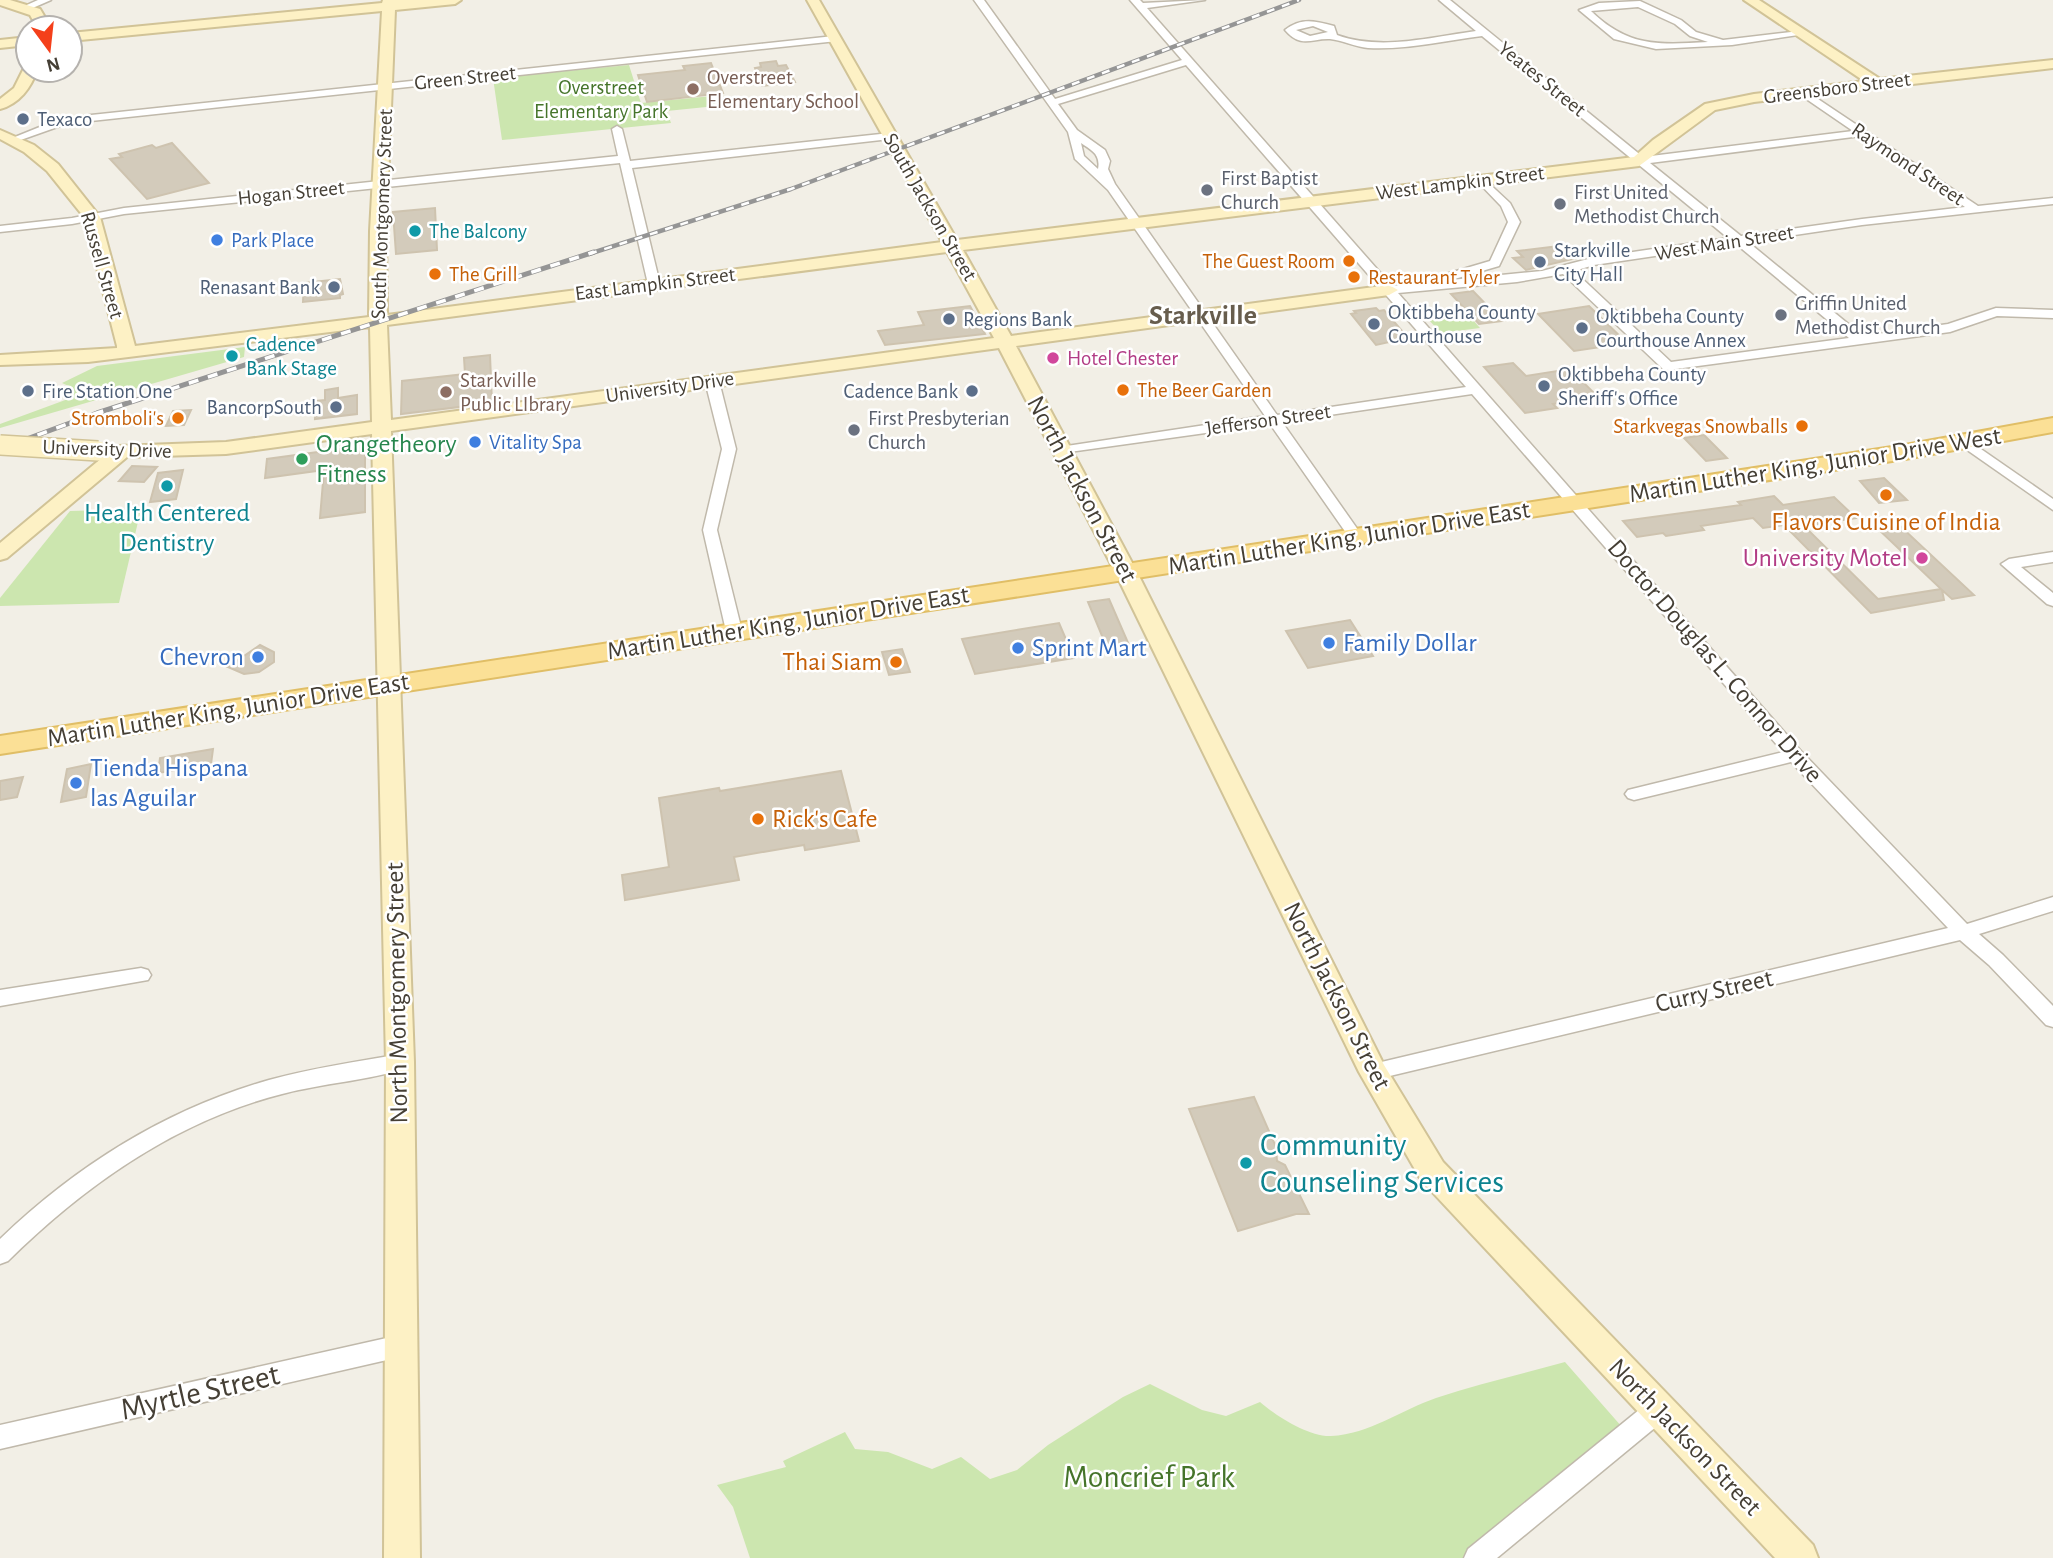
<svg xmlns="http://www.w3.org/2000/svg" width="2053" height="1558" font-family="'Alegreya Sans',sans-serif">
  <style>
    .green { fill: #cce6af }
    .building { fill: #d3cbbb; stroke: #cec3af; stroke-width: 2 }
    .lines { fill: none; stroke-linecap: round; stroke-linejoin: round }
    .street-casing { stroke: #c0b9ab; stroke-width: 3 }
    .secondary-casing { stroke: #d1c397; stroke-width: 4 }
    .primary-casing { stroke: #e0be66; stroke-width: 4 }
    .street { fill: #fff; fill-rule: evenodd }
    .secondary { fill: #fdf1c5; fill-rule: evenodd }
    .primary { fill: #fbe096; fill-rule: evenodd }
    .rail-far1-casing { stroke: #959595; stroke-width: 4.5 }
    .rail-casing { stroke: #959595; stroke-width: 5 }
    .rail-far1 { stroke: #fff; stroke-width: 2.5; stroke-dasharray: 8; stroke-linecap: butt }
    .rail { stroke: #fff; stroke-width: 3.5; stroke-dasharray: 10; stroke-linecap: butt }
    .secondary-bridge-casing { stroke: #d1c397; stroke-width: 22; stroke-linecap: butt }
    .secondary-bridge { stroke: #fdf1c5; stroke-width: 19 }
    .education-dot { fill: #8d6e63; stroke: #fff; stroke-width: 2.5 }
    .service-dot { fill: #5c6f8a; stroke: #fff; stroke-width: 2.5 }
    .worship-dot { fill: #6b7280; stroke: #fff; stroke-width: 2.5 }
    .culture-dot { fill: #0f9aa8; stroke: #fff; stroke-width: 2.5 }
    .shop-dot { fill: #3f7fe0; stroke: #fff; stroke-width: 2.5 }
    .food-dot { fill: #e8710a; stroke: #fff; stroke-width: 2.5 }
    .hotel-dot { fill: #d1479c; stroke: #fff; stroke-width: 2.5 }
    .leisure-dot { fill: #2e9e5b; stroke: #fff; stroke-width: 2.5 }
    .labels { text-anchor: middle; dominant-baseline: central; stroke-width: 5; stroke-linejoin: round; paint-order: stroke }
    .far-education-label { font-size: 21px; fill: #785e54; stroke: #fff; text-anchor: start }
    .far-street-label { font-size: 21px; fill: #453f35; stroke: #fff }
    .far-park-label { font-size: 21px; fill: #45742a; stroke: #fff }
    .far-service-label { font-size: 21px; fill: #4e5e75; stroke: #fff; text-anchor: start }
    .far-worship-label { font-size: 21px; fill: #5b616d; stroke: #fff; text-anchor: start }
    .far-culture-label { font-size: 21px; fill: #0d838f; stroke: #fff; text-anchor: start }
    .far-shop-label { font-size: 21px; fill: #366cbe; stroke: #fff; text-anchor: start }
    .far-food-label { font-size: 21px; fill: #c56008; stroke: #fff; text-anchor: end }
    .far-hotel-label { font-size: 21px; fill: #b23c85; stroke: #fff; text-anchor: start }
    .leisure-label { font-size: 26px; fill: #27864d; stroke: #fff; text-anchor: start }
    .street-label { font-size: 26px; fill: #453f35; stroke: #fff }
    .culture-label { font-size: 26px; fill: #0d838f; stroke: #fff }
    .food-label { font-size: 26px; fill: #c56008; stroke: #fff }
    .hotel-label { font-size: 26px; fill: #b23c85; stroke: #fff; text-anchor: end }
    .shop-label { font-size: 26px; fill: #366cbe; stroke: #fff; text-anchor: start }
    .far-district-label { font-size: 28px; font-weight: bold; fill: #675d4d; stroke: #fff }
    .near-culture-label { font-size: 32px; fill: #0d838f; stroke: #fff; text-anchor: start }
    .near-street-label { font-size: 32px; fill: #453f35; stroke: #fff }
    .near-park-label { font-size: 32px; fill: #45742a; stroke: #fff }
  </style>
  <rect width="100%" height="100%" fill="#f2efe6"/>
  <g class="green">
    <polygon points="629,65 641,103 712,96 716,106 667,111 671,123 502,140 493,78"/>
    <polygon points="1466,312 1480,328 1441,333 1427,318"/>
    <polygon points="245,347 244,357 0,428 0,424 68,399 61,395 73,388 62,383 97,366"/>
    <polygon points="141,509 119,603 0,606 0,598 70,511"/>
    <path d="M1565,1362l57,65 -127,131h-745l-17,-51 -16,-22 69,-18 -3,-6 62,-29 10,17 33,3 44,17 29,-12 29,22 27,-9 31,-25 75,-48 27,-13 52,26 24,6 34,-14c16,14 49,35 71,34 39,-2 70,-26 105,-38 42,-14 86,-24 129,-36z"/>
  </g>
  <g class="building">
    <polygon points="776,61 778,66 786,65 795,82 762,86 755,68 761,67 760,63"/>
    <polygon points="711,63 723,93 647,102 638,75 685,70 683,66"/>
    <polygon points="172,143 209,183 147,199 110,159 122,157 119,154 152,145 156,148"/>
    <polygon points="435,208 437,250 396,254 393,212"/>
    <polygon points="1567,245 1581,257 1526,270 1513,258 1523,257 1517,251"/>
    <polygon points="340,279 343,294 340,295 340,298 303,302 304,283"/>
    <polygon points="1473,291 1502,321 1479,324 1451,294"/>
    <polygon points="970,306 985,334 885,345 878,331 924,325 918,312"/>
    <polygon points="1589,306 1627,343 1574,351 1538,314"/>
    <polygon points="1376,308 1379,311 1384,310 1408,338 1376,345 1351,314 1356,313 1354,311"/>
    <polygon points="490,355 492,403 401,414 402,381 465,374 464,358"/>
    <polygon points="1513,363 1526,376 1570,369 1598,397 1553,404 1557,408 1525,413 1484,367"/>
    <polygon points="338,388 338,398 357,395 357,414 315,419 316,401 325,400 325,390"/>
    <polygon points="191,410 184,425 166,426 173,411"/>
    <polygon points="1704,435 1727,458 1706,461 1684,438"/>
    <polygon points="347,448 365,454 365,512 320,518 324,470 265,478 267,459"/>
    <polygon points="132,466 157,467 144,482 119,481"/>
    <polygon points="183,470 176,499 150,502 158,473"/>
    <polygon points="1884,478 1907,500 1879,503 1860,481"/>
    <polygon points="1774,496 1783,505 1834,497 1856,518 1804,526 1878,599 1941,589 1876,527 1898,524 1974,595 1952,599 1942,590 1944,600 1871,613 1784,525 1763,528 1753,518 1701,526 1704,530 1666,536 1663,533 1637,537 1623,521 1741,505 1738,502"/>
    <polygon points="1109,599 1129,645 1107,648 1088,602"/>
    <polygon points="1350,620 1373,656 1308,668 1286,631"/>
    <polygon points="1059,623 1074,658 975,674 962,639"/>
    <polygon points="260,645 274,652 274,662 259,672 244,674 228,667"/>
    <polygon points="902,649 910,672 889,675 882,652"/>
    <polygon points="213,749 211,764 158,773 160,758"/>
    <polygon points="91,764 86,797 61,802 67,769"/>
    <polygon points="841,771 859,841 805,850 804,845 734,857 739,880 625,900 622,875 669,867 659,798 719,788 720,791"/>
    <polygon points="23,777 17,797 0,800 0,781"/>
    <polygon points="1254,1097 1276,1147 1277,1161 1285,1165 1309,1214 1296,1214 1238,1231 1189,1109"/>
  </g>
  <g class="lines">
    <g class="street-casing">
      <g id="street">
        <polygon points="38,0 51,0 28,10 20,8"/>
        <path d="M974,0h10l71,99 127,-39 -52,-60h10l3,3 62,-3 -58,8 245,278 57,-6 -5,-3 2,-3 44,-13 18,-39 -7,-16 -25,-26 6,-3 28,26 10,19 -21,44 -48,14 91,-9 50,-13 136,-20 -246,-202c-38,5 -76,14 -114,12 -13,-1 -26,-8 -38,-9 -18,-1 -29,10 -45,-9 16,-13 31,-9 49,-4l3,9c44,16 94,2 139,-4l-37,-31h11l193,157 210,-26 -54,-37v-4l4,-1 175,117 75,-8v6l-191,21 -114,17 115,94 85,-12 48,-16 57,2v8l-56,-2 -47,16 -282,38 -5,-1 -100,-95 -46,8 -119,11 403,458 166,173 86,-27v14l-74,23 24,21 50,51v21l-7,-2 -57,-60 -29,-25 -587,140 -7,-2 -3,-6 3,-6 7,-2 575,-136 -157,-166 -157,38 -6,-2 -3,-4 3,-4 155,-38 -311,-358 -190,28 81,115 -7,4 -5,-1 -81,-116 -215,30 -2,-3 7,-4 205,-31 -157,-226 -33,-31 -7,-27zM1313,26l15,6 -18,4 -14,-6zM1186,65l280,322 -189,28 -162,-231 -7,-15 2,-8 -5,-11 -28,-20 -19,-26zM1861,136l104,71 -103,12 -121,17 -91,-73zM1081,143c10,7 20,11 17,26l-14,-13zM1736,244l113,94 -178,24 -97,-91 20,-6z"/>
        <path d="M1640,1l41,19 15,12 27,8 77,-9 5,3 -73,11 -76,4 -42,-10 -35,-29 20,-7zM1638,7l37,17 15,12 18,6c-50,3 -80,5 -117,-31z"/>
        <polygon points="834,36 837,37 837,41 91,121 63,125 15,142 10,139 57,120 91,115"/>
        <polygon points="617,126 622,129 630,161 890,133 895,136 890,139 632,168 660,284 654,288 648,284 620,163 124,214 72,224 0,232 0,226 72,218 124,208 618,156 612,129"/>
        <polygon points="712,377 719,381 736,449 717,530 742,631 734,636 726,631 703,530 722,449 705,381"/>
        <polygon points="1965,438 2053,499 2053,510 1960,445 1960,439"/>
        <polygon points="2053,552 2053,562 2021,567 2053,593 2053,606 2047,604 2001,564 2009,559"/>
        <polygon points="141,968 148,970 151,975 148,980 0,1006 0,990"/>
        <path d="M400,1054l7,2 3,6 -3,6c-40,13 -84,15 -125,26 -106,27 -197,91 -274,167l-8,3v-25c76,-73 167,-130 269,-159 43,-12 87,-18 131,-26z"/>
        <polygon points="400,1335 408,1338 412,1346 408,1354 400,1357 0,1449 0,1425"/>
        <polygon points="1659,1398 1668,1401 1671,1409 1668,1417 1497,1558 1464,1558 1468,1549 1650,1401"/>
      </g>
    </g>
    <g class="secondary-casing">
      <g id="secondary">
        <polygon points="0,0 10,0 40,9 49,24 48,28 34,28 35,24 30,15 0,5"/>
        <path d="M383,0h78l-6,4 -60,6 -9,221 1,84 555,-73 -135,-242h12l138,240 677,-83 19,-17 52,-36 49,-10 110,-13 -120,-81h15l121,79 173,-19v8l-299,34 -39,8 -76,56 -676,84 48,86 378,-51 9,5 -9,5 -373,51 121,226 247,493 59,97 370,383 5,13h-43l-354,-378 -62,-108 -244,-500 -116,-224 -608,83 23,631 6,496h-36l2,-496 -14,-628 -146,20 -99,3 -120,101 -7,2v-17l103,-86 -12,-2 -3,-4 3,-4 135,-5 146,-20 -2,-95 -282,35 -88,3v-10l117,-7v-2l-33,-129 -37,-46 -23,-19 -24,-13v-9l34,15 24,19 42,53 35,129 234,-29 1,-86 12,-220 -312,30v-8l312,-30zM947,252l47,86 -603,82 -4,-95z"/>
        <polygon points="28,37 28,45 0,48 0,40"/>
        <path d="M28,66v4h9c-6,18 -18,34 -37,39v-10l14,-11 9,-18z"/>
      </g>
    </g>
    <g class="primary-casing">
      <polygon id="primary" points="2053,418 2053,432 1905,459 0,754 0,736 1905,445"/>
    </g>
    <use href="#street" class="street"/>
    <use href="#secondary" class="secondary"/>
    <use href="#primary" class="primary"/>
    <g class="rail-far1-casing">
      <polyline id="rail-far1" points="589,254 791,189 1299,0"/>
    </g>
    <g class="rail-casing">
      <polyline id="rail" points="0,449 97,413 594,252"/>
    </g>
    <use href="#rail-far1" class="rail-far1"/>
    <use href="#rail" class="rail"/>
    <g class="secondary-bridge-casing">
      <polyline id="secondary-bridge" points="0,445 98,451"/>
    </g>
    <use href="#secondary-bridge" class="secondary-bridge"/>
  </g>
  <g class="education-dot">
    <circle cx="693" cy="89" r="7"/>
    <circle cx="446" cy="392" r="7"/>
  </g>
  <g class="service-dot">
    <circle cx="23" cy="119" r="7"/>
    <circle cx="1540" cy="262" r="7"/>
    <circle cx="334" cy="287" r="7"/>
    <circle cx="949" cy="319" r="7"/>
    <circle cx="1374" cy="324" r="7"/>
    <circle cx="1582" cy="328" r="7"/>
    <circle cx="1544" cy="386" r="7"/>
    <circle cx="28" cy="391" r="7"/>
    <circle cx="972" cy="391" r="7"/>
    <circle cx="336" cy="407" r="7"/>
  </g>
  <g class="worship-dot">
    <circle cx="1207" cy="190" r="7"/>
    <circle cx="1560" cy="204" r="7"/>
    <circle cx="1781" cy="315" r="7"/>
    <circle cx="854" cy="430" r="7"/>
  </g>
  <g class="culture-dot">
    <circle cx="415" cy="231" r="7"/>
    <circle cx="232" cy="356" r="7"/>
    <circle cx="167" cy="486" r="7"/>
    <circle cx="1246" cy="1163" r="7"/>
  </g>
  <g class="shop-dot">
    <circle cx="217" cy="240" r="7"/>
    <circle cx="475" cy="442" r="7"/>
    <circle cx="1329" cy="643" r="7"/>
    <circle cx="1018" cy="648" r="7"/>
    <circle cx="258" cy="657" r="7"/>
    <circle cx="76" cy="783" r="7"/>
  </g>
  <g class="food-dot">
    <circle cx="1349" cy="261" r="7"/>
    <circle cx="435" cy="274" r="7"/>
    <circle cx="1354" cy="277" r="7"/>
    <circle cx="1123" cy="390" r="7"/>
    <circle cx="178" cy="418" r="7"/>
    <circle cx="1802" cy="426" r="7"/>
    <circle cx="1886" cy="495" r="7"/>
    <circle cx="896" cy="662" r="7"/>
    <circle cx="758" cy="819" r="7"/>
  </g>
  <g class="hotel-dot">
    <circle cx="1053" cy="358" r="7"/>
    <circle cx="1922" cy="558" r="7"/>
  </g>
  <circle class="leisure-dot" cx="302" cy="459" r="7"/>
  <g class="labels">
    <g class="far-education-label">
      <text x="707" y="77">Overstreet<tspan x="707" dy="24">Elementary School</tspan></text>
      <text x="460" y="380">Starkville<tspan x="460" dy="24">Public LIbrary</tspan></text>
    </g>
    <g class="far-street-label">
      <text transform="translate(465 78) rotate(-6)">Green Street</text>
      <text transform="translate(1542 79) rotate(39)">Yeates Street</text>
      <text transform="translate(1837 88) rotate(-7)">Greensboro Street</text>
      <text transform="translate(1908 164) rotate(34)">Raymond Street</text>
      <text transform="translate(1460 183) rotate(-7)">West Lampkin Street</text>
      <text transform="translate(291 193) rotate(-6)">Hogan Street</text>
      <text transform="translate(930 207) rotate(60)">South Jackson Street</text>
      <text transform="translate(382 214) rotate(-88)">South Montgomery Street</text>
      <text transform="translate(1724 243) rotate(-9)">West Main Street</text>
      <text transform="translate(102 265) rotate(74)">Russell Street</text>
      <text transform="translate(655 284) rotate(-7)">East Lampkin Street</text>
      <text transform="translate(670 387) rotate(-8)">University Drive</text>
      <text transform="translate(1268 420) rotate(-8)">Jefferson Street</text>
      <text transform="translate(107 449) rotate(2)">University Drive</text>
    </g>
    <g class="far-park-label">
      <text x="601" y="87">Overstreet<tspan x="601" dy="24">Elementary Park</tspan></text>
    </g>
    <g class="far-service-label">
      <text x="37" y="119">Texaco</text>
      <text x="1554" y="250">Starkville<tspan x="1554" dy="24">City Hall</tspan></text>
      <text x="320" y="287" text-anchor="end">Renasant Bank</text>
      <text x="1388" y="312">Oktibbeha County<tspan x="1388" dy="24">Courthouse</tspan></text>
      <text x="1596" y="316">Oktibbeha County<tspan x="1596" dy="24">Courthouse Annex</tspan></text>
      <text x="963" y="319">Regions Bank</text>
      <text x="1558" y="374">Oktibbeha County<tspan x="1558" dy="24">Sheriff's Office</tspan></text>
      <text x="42" y="391">Fire Station One</text>
      <text x="958" y="391" text-anchor="end">Cadence Bank</text>
      <text x="322" y="407" text-anchor="end">BancorpSouth</text>
    </g>
    <g class="far-worship-label">
      <text x="1221" y="178">First Baptist<tspan x="1221" dy="24">Church</tspan></text>
      <text x="1574" y="192">First United<tspan x="1574" dy="24">Methodist Church</tspan></text>
      <text x="1795" y="303">Griffin United<tspan x="1795" dy="24">Methodist Church</tspan></text>
      <text x="868" y="418">First Presbyterian<tspan x="868" dy="24">Church</tspan></text>
    </g>
    <g class="far-culture-label">
      <text x="429" y="231">The Balcony</text>
      <text x="246" y="344">Cadence<tspan x="246" dy="24">Bank Stage</tspan></text>
    </g>
    <g class="far-shop-label">
      <text x="231" y="240">Park Place</text>
      <text x="489" y="442">Vitality Spa</text>
    </g>
    <g class="far-food-label">
      <text x="1335" y="261">The Guest Room</text>
      <text x="449" y="274" text-anchor="start">The Grill</text>
      <text x="1368" y="277" text-anchor="start">Restaurant Tyler</text>
      <text x="1137" y="390" text-anchor="start">The Beer Garden</text>
      <text x="164" y="418">Stromboli's</text>
      <text x="1788" y="426">Starkvegas Snowballs</text>
    </g>
    <g class="far-hotel-label">
      <text x="1067" y="358">Hotel Chester</text>
    </g>
    <g class="leisure-label">
      <text x="316" y="444">Orangetheory<tspan x="316" dy="30">Fitness</tspan></text>
    </g>
    <g class="street-label">
      <text transform="translate(1815 465) rotate(-9)">Martin Luther King, Junior Drive West</text>
      <text transform="translate(1082 489) rotate(62)">North Jackson Street</text>
      <text transform="translate(1349 538) rotate(-9)">Martin Luther King, Junior Drive East</text>
      <text transform="translate(788 623) rotate(-9)">Martin Luther King, Junior Drive East</text>
      <text transform="translate(1715 661) rotate(49)">Doctor Douglas L. Connor Drive</text>
      <text transform="translate(228 710) rotate(-9)">Martin Luther King, Junior Drive East</text>
      <text transform="translate(1714 991) rotate(-13)">Curry Street</text>
      <text transform="translate(397 993) rotate(-91)">North Montgomery Street</text>
      <text transform="translate(1337 996) rotate(63)">North Jackson Street</text>
      <text transform="translate(1685 1437) rotate(46)">North Jackson Street</text>
    </g>
    <g class="culture-label">
      <text x="167" y="513">Health Centered<tspan x="167" dy="30">Dentistry</tspan></text>
    </g>
    <g class="food-label">
      <text x="1886" y="522">Flavors Cuisine of India</text>
      <text x="882" y="662" text-anchor="end">Thai Siam</text>
      <text x="772" y="819" text-anchor="start">Rick's Cafe</text>
    </g>
    <g class="hotel-label">
      <text x="1908" y="558">University Motel</text>
    </g>
    <g class="shop-label">
      <text x="1343" y="643">Family Dollar</text>
      <text x="1032" y="648">Sprint Mart</text>
      <text x="244" y="657" text-anchor="end">Chevron</text>
      <text x="90" y="768">Tienda Hispana<tspan x="90" dy="30">las Aguilar</tspan></text>
    </g>
    <g class="far-district-label">
      <text x="1203" y="316">Starkville</text>
    </g>
    <g class="near-culture-label">
      <text x="1260" y="1145">Community<tspan x="1260" dy="37">Counseling Services</tspan></text>
    </g>
    <g class="near-street-label">
      <text transform="translate(200 1392) rotate(-13)">Myrtle Street</text>
    </g>
    <g class="near-park-label">
      <text x="1149" y="1477">Moncrief Park</text>
    </g>
  </g>
  <g transform="translate(49 49) rotate(165)"><circle r="33" fill="#ffffff" stroke="#b5b2ae" stroke-width="2"/>
  <path d="M0-5L12 26L0 18L-12 26Z" fill="#f4401b"/>
  <text y="-10" font-size="19" font-weight="bold" text-anchor="middle" fill="#453f35">N</text>
  </g>
</svg>
